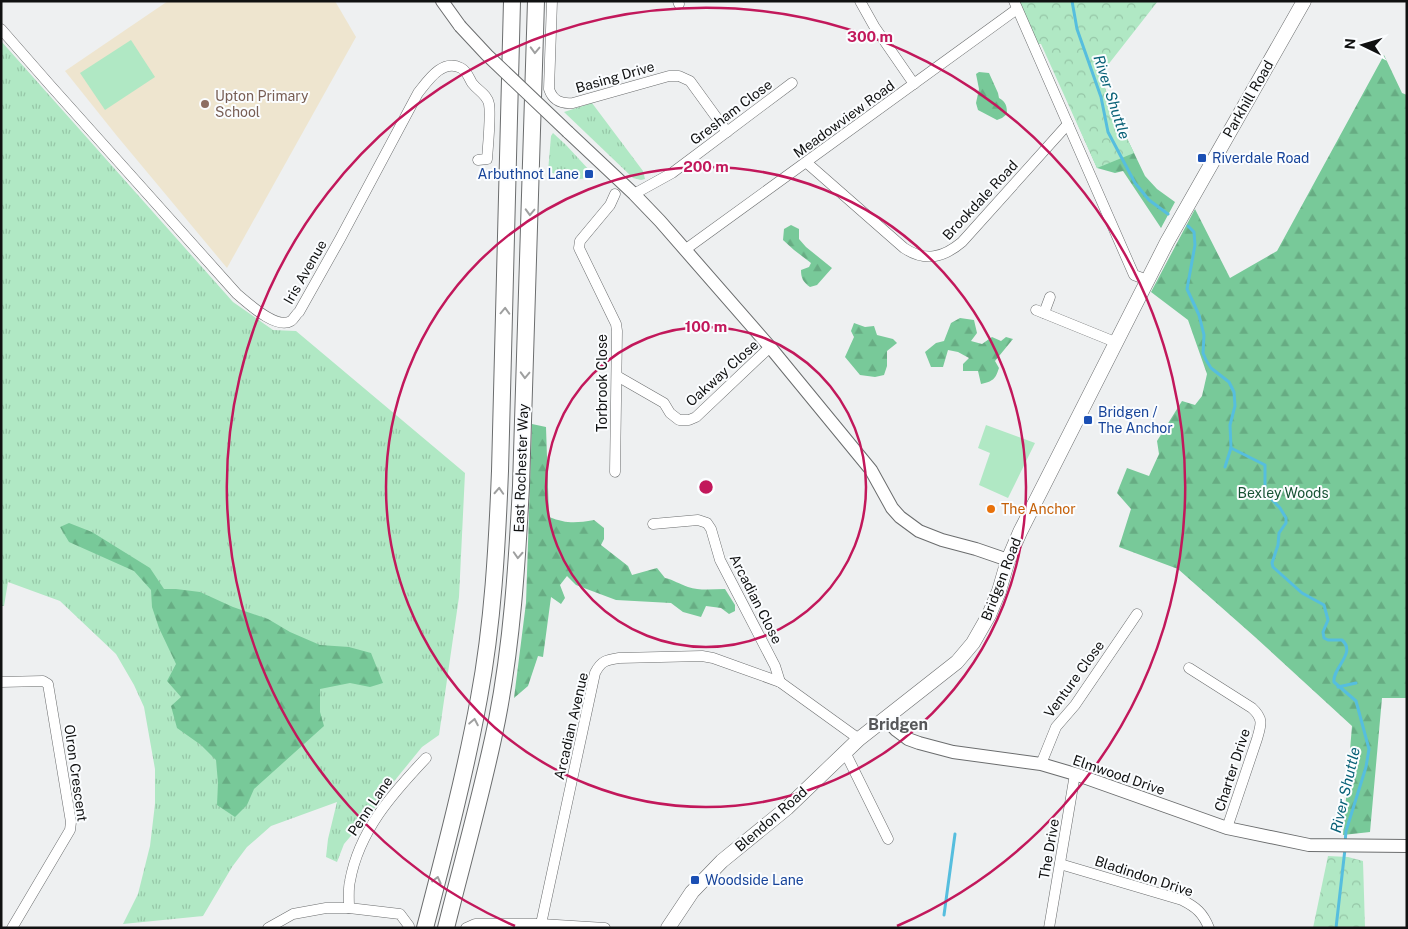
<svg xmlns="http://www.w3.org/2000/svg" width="1408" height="929" font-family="'Public Sans',sans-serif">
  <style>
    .education { fill: #eee5cf }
    .grass { fill: url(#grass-tufts) }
    .forest { fill: url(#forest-firs) }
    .park { fill: url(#park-crowns) }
    .garden { fill: #b0e8c4 }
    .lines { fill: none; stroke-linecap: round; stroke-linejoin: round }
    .stream { stroke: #56bede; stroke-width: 3 }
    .minor-casing { stroke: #6b6d6e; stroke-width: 11 }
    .tertiary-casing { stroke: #6b6d6e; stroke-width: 14 }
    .secondary-casing { stroke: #6b6d6e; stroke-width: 15 }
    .trunk-casing { stroke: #6b6d6e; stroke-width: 18 }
    .minor { stroke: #fff; stroke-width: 10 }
    .tertiary { stroke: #fff; stroke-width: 12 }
    .secondary { stroke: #fff; stroke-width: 14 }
    .trunk { stroke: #fff; stroke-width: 16 }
    .tertiary-bridge-casing { stroke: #6b6d6e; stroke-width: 14; stroke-linecap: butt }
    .tertiary-bridge { stroke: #fff; stroke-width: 12 }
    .oneway { stroke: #9fa0a0 }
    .ring { fill: none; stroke: #c2185b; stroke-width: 2.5 }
    .education-dot { fill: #8d6e63; stroke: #fbfdff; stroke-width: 2 }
    .transit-dot { fill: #1a4fb4; stroke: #fbfdff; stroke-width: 2 }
    .food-dot { fill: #e8710a; stroke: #fbfdff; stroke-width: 2 }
    .labels { text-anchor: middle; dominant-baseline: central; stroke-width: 4; stroke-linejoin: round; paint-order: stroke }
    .street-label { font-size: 14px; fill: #101111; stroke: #fbfdff }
    .education-label { font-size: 14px; fill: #785e54; stroke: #fbfdff; text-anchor: start }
    .transit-label { font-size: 14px; fill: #164399; stroke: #fbfdff; text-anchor: start }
    .park-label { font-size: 14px; fill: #175334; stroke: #fbfdff }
    .food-label { font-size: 14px; fill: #c56008; stroke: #fbfdff; text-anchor: start }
    .water-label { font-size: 15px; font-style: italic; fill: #086177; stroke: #fbfdff }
    .quarter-label { font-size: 16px; font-weight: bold; fill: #565759; stroke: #fbfdff }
    .centre { fill: #c2185b; stroke: #fbfdff; stroke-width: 2.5 }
    .ring-label { font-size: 15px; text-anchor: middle; font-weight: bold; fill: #c2185b; stroke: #fbfdff; stroke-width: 4; stroke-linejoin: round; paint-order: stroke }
  </style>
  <defs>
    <pattern id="grass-tufts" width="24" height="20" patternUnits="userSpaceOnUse" patternTransform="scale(1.25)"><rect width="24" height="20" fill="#b0e8c4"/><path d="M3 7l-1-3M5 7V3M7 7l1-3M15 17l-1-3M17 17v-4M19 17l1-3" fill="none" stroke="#96c6a7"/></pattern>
    <pattern id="forest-firs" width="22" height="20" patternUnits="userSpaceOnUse" patternTransform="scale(1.25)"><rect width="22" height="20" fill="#78c999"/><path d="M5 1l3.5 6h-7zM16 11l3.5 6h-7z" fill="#67ac83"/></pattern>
    <pattern id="park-crowns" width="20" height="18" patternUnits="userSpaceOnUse" patternTransform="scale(1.25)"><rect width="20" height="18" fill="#b0e8c4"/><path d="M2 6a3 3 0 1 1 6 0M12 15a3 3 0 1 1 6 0" fill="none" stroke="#96c6a7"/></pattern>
  </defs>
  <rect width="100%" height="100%" fill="#eef0f1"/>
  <polygon class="education" points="168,1 335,1 356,37 227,268 117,136 65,71"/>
  <g class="grass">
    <polygon points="1,41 233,302 273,330 296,331 465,473 459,597 439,735 422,747 387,790 379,803 344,844 337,862 326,857 328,839 337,802 271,826 247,847 232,867 203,916 123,924 138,894 150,846 155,804 155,769 144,707 134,685 116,654 60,601 8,582 4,606 1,606"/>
    <polygon points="592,103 643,171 645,179 641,180 633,178 564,112"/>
    <polygon points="553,133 566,145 591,172 589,178 579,179 548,172 551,136"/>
  </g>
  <g class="forest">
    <polygon points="1384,55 1402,93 1407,95 1407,698 1382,698 1370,832 1343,835 1352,726 1255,637 1178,569 1119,547 1131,509 1117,493 1127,468 1149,476 1159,454 1157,441 1182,401 1195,405 1202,396 1207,374 1188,320 1151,292 1195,209 1230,278 1277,251"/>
    <path d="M979,72l10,1 9,20 1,5c7,4 8,8 8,16l-5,4 -5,2 -19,-10 -2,-7 3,-14 -3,-15z"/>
    <polygon points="1100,75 1113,109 1145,176 1157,189 1175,202 1161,228 1123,171 1115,173 1097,168 1064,93"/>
    <path d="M791,225l8,4v10l7,8 26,21 -15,17 -7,2c-7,-5 -9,-9 -9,-17l8,-3 2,-4 -17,-13 -11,-10 1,-11z"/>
    <path d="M960,318l14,2 3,13 -6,8 11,3 10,-7 9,4 5,-4 7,2 -18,22 4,7c-4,12 -6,13 -18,16l-3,-13h-15v-7l6,-6 -11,-6 -10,-2 -5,17h-12l-6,-15 11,-9 8,-2 7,-18z"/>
    <polygon points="854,323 865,327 874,326 877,335 893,339 897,343 887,351 887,366 884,375 875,377 860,375 845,357 854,337 851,331"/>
    <path d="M532,424l14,3 3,90c18,7 27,6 45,3l10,8v11l-3,6 27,21 4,9 25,-7 8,10c9,2 14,6 23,9 12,4 25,2 37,2l10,16v6l-6,3 -8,-6 -15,-2 -5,11 -18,-5 -12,-9 -55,-3 -40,-15 -9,-9 -7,9 5,13 -4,6 -10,-7 -8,60 -5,-1 -10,30 -14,12 12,-95z"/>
    <polygon points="69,523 92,532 150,568 164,589 176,589 200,592 233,607 268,619 290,632 320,645 349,647 371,653 383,683 370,687 350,683 320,689 320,712 324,726 254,789 247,805 235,817 217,805 218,783 216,760 201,745 177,728 171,706 181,697 167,681 176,664 159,628 152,607 151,590 134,571 69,542 60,527"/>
  </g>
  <g class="park">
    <polygon points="1019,1 1158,1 1100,75 1113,109 1134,153 1097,168 1041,44 1038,44"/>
    <polygon points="1328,856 1348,857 1363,861 1365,928 1313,928"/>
  </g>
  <g class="garden">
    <polygon points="131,40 155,77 105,110 80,73"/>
    <polygon points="986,425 1035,443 1008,498 979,485 990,453 978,448"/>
  </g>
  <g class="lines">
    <g class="stream">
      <polyline points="1072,1 1077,29 1101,97 1108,132 1135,183 1149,200 1168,214"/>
      <polyline points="1188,226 1194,232 1195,245 1187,289 1199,315 1204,335 1203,353 1206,360 1211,368 1229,382 1234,392 1235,406 1230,425 1231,448"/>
      <path d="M1231,448l34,17v27l15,16 6,10v5l-7,10 -1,12 -6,18 1,4 29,26 22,12 4,15 -5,12 1,6 4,2h14c15,13 -10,28 -8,42l22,19 13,48 -3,18 -20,64 -1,12"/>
      <polyline points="1225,467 1231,448"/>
      <polyline points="1338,687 1356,683"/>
      <polyline points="944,915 955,834"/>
      <polyline points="1336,928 1345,849"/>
    </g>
    <g class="minor-casing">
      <g id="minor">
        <path d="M552,1l-3,88c4,12 12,15 24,14l96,-27h10l11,5 37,51"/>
        <polyline points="678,1 679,4"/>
        <polyline points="860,1 874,26 914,84"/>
        <polyline points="1014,1 1134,275 1147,280"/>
        <path d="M1,29l49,56 187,209c11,9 39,36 54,27 3,-2 5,-7 8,-9l41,-73 78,-146c9,-11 24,-35 43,-25 6,3 8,10 11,15 6,8 15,11 17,21 2,11 -1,42 -2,55l-9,1"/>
        <path d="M807,163l97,85c21,14 39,10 58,-6l106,-118"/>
        <polyline points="615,194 610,205 580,241 579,248 616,324 617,331 615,472"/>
        <polyline points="634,194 672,173 792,83"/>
        <polyline points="686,249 1017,9"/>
        <polyline points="1036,310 1115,342"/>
        <polyline points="1044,313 1050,297"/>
        <polyline points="617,376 664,403 670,413 679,420 689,420 696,417 770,347"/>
        <polyline points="653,524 698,520 707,523 711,529 720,560 775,666 780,682"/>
        <path d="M1189,668l63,40c12,11 9,17 5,31l-30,89"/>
        <polyline points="1,682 43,681 48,684 71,822 70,830 12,928"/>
        <polyline points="845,752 888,839"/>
        <polyline points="1041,764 1056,727 1075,705 1137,614"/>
        <path d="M1060,864l122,36c14,7 21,13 27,28"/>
        <path d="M349,908c0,-9 -1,-19 1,-27 9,-50 42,-87 76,-123"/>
        <path d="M541,924l54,-251c6,-12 11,-13 24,-15l83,-2 11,2 67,24 79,57"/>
        <polyline points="268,928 293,914 326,908 349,908 400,914 409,926 409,928"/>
        <polyline points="466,928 475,924 541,924 605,928"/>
        <polyline points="1049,928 1075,774"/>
      </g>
    </g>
    <g class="tertiary-casing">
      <g id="tertiary">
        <polyline points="442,1 460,26"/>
        <polyline points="568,132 634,194 660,221 770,347 871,470 892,508 900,517 919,531 942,540 976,549 1008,560"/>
        <polyline points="886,719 896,730 908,739 919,743 953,752 1041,764 1075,774 1227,828 1309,845 1407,846"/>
      </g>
    </g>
    <g class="secondary-casing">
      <polyline id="secondary" points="668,928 692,892 722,861 787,808 859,739 957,662 973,643 989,615 999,591 1008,560 1020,532 1167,242 1304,1"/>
    </g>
    <g class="trunk-casing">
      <g id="trunk">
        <path d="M425,928c20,-77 40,-153 54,-230 14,-75 18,-151 21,-227l12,-470"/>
        <path d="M446,928c17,-69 37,-138 51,-208 15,-77 20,-156 24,-234l15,-485"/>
      </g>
    </g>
    <use href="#minor" class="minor"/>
    <use href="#tertiary" class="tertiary"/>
    <use href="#secondary" class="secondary"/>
    <use href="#trunk" class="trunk"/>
    <g class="tertiary-bridge-casing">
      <polyline id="tertiary-bridge" points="460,26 487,55 568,132"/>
    </g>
    <use href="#tertiary-bridge" class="tertiary-bridge"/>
  </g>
  <defs><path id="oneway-chevron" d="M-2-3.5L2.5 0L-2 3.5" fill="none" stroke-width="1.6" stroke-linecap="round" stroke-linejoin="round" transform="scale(1.25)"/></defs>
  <g class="oneway">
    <use href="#oneway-chevron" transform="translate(535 50) rotate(92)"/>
    <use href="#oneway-chevron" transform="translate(530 212) rotate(92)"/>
    <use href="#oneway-chevron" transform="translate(505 311) rotate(-88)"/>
    <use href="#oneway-chevron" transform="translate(525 375) rotate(92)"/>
    <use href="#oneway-chevron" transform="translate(499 491) rotate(-87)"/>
    <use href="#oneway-chevron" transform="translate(518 555) rotate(93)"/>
    <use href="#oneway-chevron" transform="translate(474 722) rotate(-79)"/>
    <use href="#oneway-chevron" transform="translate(437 880) rotate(-76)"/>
  </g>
  <g class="ring">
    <circle cx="706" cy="487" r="160"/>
    <circle cx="706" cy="487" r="320"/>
    <path d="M515 926A479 479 0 1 1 897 926"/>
  </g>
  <circle class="education-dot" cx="205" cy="104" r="5"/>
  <g class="transit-dot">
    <rect x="1197" y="153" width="10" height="10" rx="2.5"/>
    <rect x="584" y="169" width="10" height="10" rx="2.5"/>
    <rect x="1083" y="415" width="10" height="10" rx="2.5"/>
    <rect x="690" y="875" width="10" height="10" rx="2.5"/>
  </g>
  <circle class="food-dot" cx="991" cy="509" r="5"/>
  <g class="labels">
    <g class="street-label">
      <text transform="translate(615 77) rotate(-16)">Basing Drive</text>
      <text transform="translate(1248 99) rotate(-60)">Parkhill Road</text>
      <text transform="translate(731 112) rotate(-37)">Gresham Close</text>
      <text transform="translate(844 119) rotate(-36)">Meadowview Road</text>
      <text transform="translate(980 200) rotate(-47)">Brookdale Road</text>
      <text transform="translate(305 272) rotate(-60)">Iris Avenue</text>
      <text transform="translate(722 373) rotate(-42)">Oakway Close</text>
      <text transform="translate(602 383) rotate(-90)">Torbrook Close</text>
      <text transform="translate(521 468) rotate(-88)">East Rochester Way</text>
      <text transform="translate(1001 579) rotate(-69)">Bridgen Road</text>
      <text transform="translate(756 599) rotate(63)">Arcadian Close</text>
      <text transform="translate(1074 679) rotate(-54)">Venture Close</text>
      <text transform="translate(571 726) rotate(-77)">Arcadian Avenue</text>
      <text transform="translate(1232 770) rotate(-72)">Charter Drive</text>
      <text transform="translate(76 773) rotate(82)">Olron Crescent</text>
      <text transform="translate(1119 775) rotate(19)">Elmwood Drive</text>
      <text transform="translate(370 806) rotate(-56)">Penn Lane</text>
      <text transform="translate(771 819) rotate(-41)">Blendon Road</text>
      <text transform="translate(1049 849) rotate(-80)">The Drive</text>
      <text transform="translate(1144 876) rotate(18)">Bladindon Drive</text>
    </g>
    <g class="education-label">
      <text x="215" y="96">Upton Primary<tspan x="215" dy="16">School</tspan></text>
    </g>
    <g class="transit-label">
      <text x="1212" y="158">Riverdale Road</text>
      <text x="579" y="174" text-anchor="end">Arbuthnot Lane</text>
      <text x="1098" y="412">Bridgen /<tspan x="1098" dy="16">The Anchor</tspan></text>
      <text x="705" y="880">Woodside Lane</text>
    </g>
    <g class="park-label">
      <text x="1283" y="493">Bexley Woods</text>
    </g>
    <g class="food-label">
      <text x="1001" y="509">The Anchor</text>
    </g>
    <g class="water-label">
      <text transform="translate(1112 97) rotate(72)">River Shuttle</text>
      <text transform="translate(1345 790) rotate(-77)">River Shuttle</text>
    </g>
    <g class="quarter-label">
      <text x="898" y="724">Bridgen</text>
    </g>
  </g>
  <circle cx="706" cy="487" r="8" class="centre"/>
  <g class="ring-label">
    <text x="870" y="42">300 m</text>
    <text x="706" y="172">200 m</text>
    <text x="706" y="332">100 m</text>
  </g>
  <rect width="1408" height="929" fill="none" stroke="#101111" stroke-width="5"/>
  <g transform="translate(1363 45) rotate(275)" stroke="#fbfdff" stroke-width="4" paint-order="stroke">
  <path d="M0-4L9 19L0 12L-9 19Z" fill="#101111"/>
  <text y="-8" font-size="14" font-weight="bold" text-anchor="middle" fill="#101111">N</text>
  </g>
</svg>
